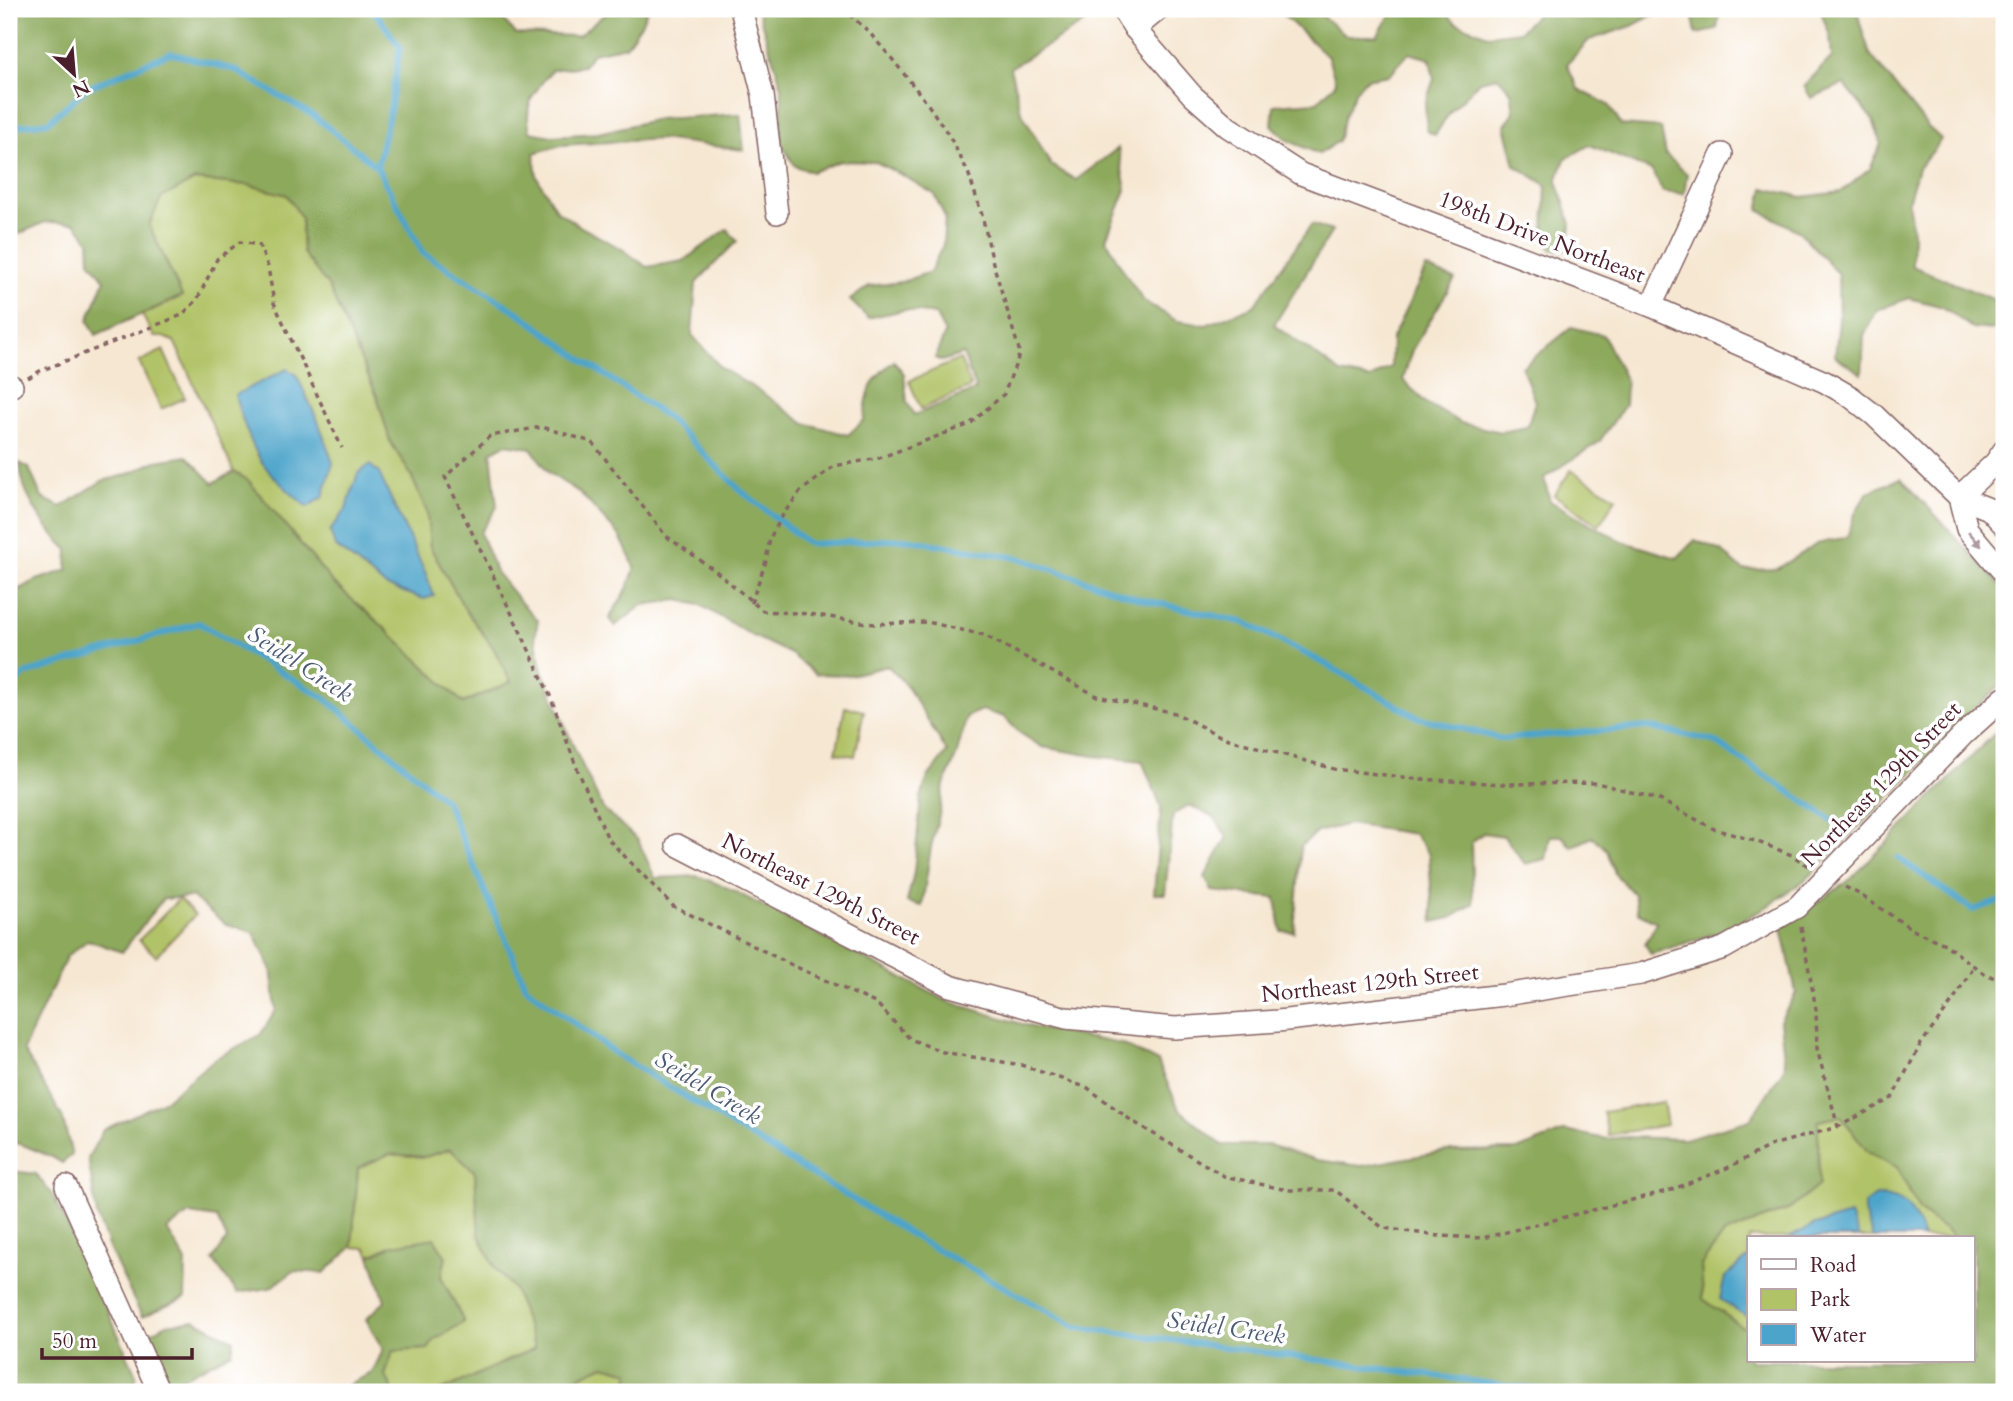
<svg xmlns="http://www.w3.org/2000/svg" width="2013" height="1401" font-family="Cardo,serif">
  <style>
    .green { fill: #b1c367; stroke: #7e7149; stroke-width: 2 }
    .forest { fill: #8ca95c; stroke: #6b6444; stroke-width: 2; fill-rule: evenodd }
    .water { fill: #4da4ca; stroke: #4c627a; stroke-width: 2 }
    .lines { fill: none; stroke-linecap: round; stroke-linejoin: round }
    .stream { stroke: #4da4ca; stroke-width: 6 }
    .minor-casing { stroke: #866565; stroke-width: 24 }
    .path { stroke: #866565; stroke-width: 3.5; stroke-dasharray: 5 5; stroke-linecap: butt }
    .minor { stroke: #fff; stroke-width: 21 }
    .oneway { fill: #ae9aa0 }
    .labels { text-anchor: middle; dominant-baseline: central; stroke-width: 7; stroke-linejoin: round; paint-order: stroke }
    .street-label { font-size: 23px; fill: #4a1f2b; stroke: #fff }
    .water-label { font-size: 24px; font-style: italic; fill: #4b5b73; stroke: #fff }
  </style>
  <rect width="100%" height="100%" fill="#fff"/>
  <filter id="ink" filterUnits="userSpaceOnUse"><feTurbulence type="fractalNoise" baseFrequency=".0143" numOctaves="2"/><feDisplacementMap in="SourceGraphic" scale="14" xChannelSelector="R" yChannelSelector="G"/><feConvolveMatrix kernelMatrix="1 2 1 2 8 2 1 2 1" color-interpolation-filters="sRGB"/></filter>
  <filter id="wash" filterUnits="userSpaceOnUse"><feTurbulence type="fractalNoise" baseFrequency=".00686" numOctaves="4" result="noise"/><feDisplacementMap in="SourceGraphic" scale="28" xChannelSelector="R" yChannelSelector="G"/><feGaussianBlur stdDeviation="1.57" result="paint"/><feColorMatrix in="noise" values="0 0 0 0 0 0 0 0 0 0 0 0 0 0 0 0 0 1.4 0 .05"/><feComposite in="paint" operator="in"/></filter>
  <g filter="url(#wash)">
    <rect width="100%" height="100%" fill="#f6e7d2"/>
    <g class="green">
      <polygon points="194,180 249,185 287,195 301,217 303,253 329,287 377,396 390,441 411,475 427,512 430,547 466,611 493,647 511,682 463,703 378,622 333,583 249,482 234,472 174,341 163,337 154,337 142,315 182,296 149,225 160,198"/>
      <polygon points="163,350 185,398 161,409 139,362"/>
      <polygon points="960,359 971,387 921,409 909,381"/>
      <polygon points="1571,470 1616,498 1599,525 1554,495"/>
      <polygon points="845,707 864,711 855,756 836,753"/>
      <polygon points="179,899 195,915 156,956 139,940"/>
      <polygon points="1663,1102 1667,1125 1608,1135 1603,1112"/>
      <polygon points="1841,1116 1868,1152 1897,1166 1919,1210 1956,1238 1749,1238 1749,1329 1741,1326 1703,1299 1701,1265 1724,1234 1790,1209 1818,1121"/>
      <polygon points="450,1149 475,1172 479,1235 495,1268 514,1289 535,1348 439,1392 392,1392 392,1387 385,1376 393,1351 428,1349 435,1339 464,1322 441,1277 446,1257 393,1245 370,1256 366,1248 352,1247 358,1168 389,1154 425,1157"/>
      <polygon points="604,1365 630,1372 625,1392 571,1392 578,1377"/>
    </g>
    <g class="forest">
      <path d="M9,9h485l22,25 62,2 33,-27h37l-7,15 -15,22 -33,7 -10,13 -31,4c-18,22 -29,33 -22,62l22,4 46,-3 60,-14 82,-5 4,36 -83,-11 -100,6 -27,8 3,24 19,33 25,17 41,22 25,18 36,-6 44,-32 10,12 -41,42 -4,52 29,33 40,24 43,31 44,12 16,-15c3,-29 6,-41 30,-59l10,13 3,28 7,13 62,-25 -13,-36 -21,7 -7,-3 10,-25 -10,-19 -31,-4 -36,8 -18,-18 19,-14 32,-4 29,-10 13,-27 2,-28 -11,-23 -32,-19 -26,-13 -36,-1 -28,11 -17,-6 -14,-23 1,-56 -25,-78h335l4,7 -86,52 11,43 30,54 25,15 42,-32 8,42 -20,49 18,33 20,29 33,20 29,4 48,-19 58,-82 20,7 -58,94 67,48 29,6 21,-12 1,-29 34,-70 29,11 -43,71 -9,30 23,23 35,20 40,9 26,-5 8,-25 -13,-35 50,-40 31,8 23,46 -1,24 -26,37 -55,36 6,23 71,40 56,17 18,-18 27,11 21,19 34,-1 40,-25 30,-7 9,-26 12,-19 33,-14 103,111v92l-196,197 -40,28 -44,25 -73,23 -6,-10 12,-22 -20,-10 -3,-18 -19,-20 -8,-24 -14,-13 -22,10 -9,-11h-12l-4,23 -21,5 -21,-28 -21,-3 -12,10 2,61 -22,14 -18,4 -4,-68 -15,-20 -65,-10 -32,8 -16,14 -7,86 -13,-1 -5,-33 -64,-7 -7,-14 22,-40 -13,-20 -25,-12 -16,10 -8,79h-11l7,-88 -19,-45 -48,-5 -52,-9 -22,-14 -16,-16 -22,-7 -15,6 -11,41 -12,28 -4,26 -9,36 -9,59 -15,-4 7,-30 7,-75 7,-20 19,-25 -40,-66 -19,-20 -38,9 -34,-1 -25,-20 -38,-18 -53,-31 -22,-5 -35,5 -28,21 -6,-7 18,-30 8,-21 -15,-32 -40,-43 -31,-20 -18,-25 -25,-4 -15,8 6,55 -17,26 16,39 26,32 16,16 -3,16 6,32 35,84 27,57 35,31 17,38 43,-2 30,12 219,113 85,26 89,17 37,18 21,47 43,36h47l48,15 45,6 84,-15 71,-1 48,-19 42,8 18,-2 59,2 66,-19 35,-53 -5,-46 16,-28 -14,-65 70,-50 152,-154v668h-1379l5,-20 -26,-7 -26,12 -7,15h-132l96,-44 -21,-59 -19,-21 -16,-33 -4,-63 -25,-23 -25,8 -36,-3 -31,14 -6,79 -28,26 -30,-2 -24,17 -33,5 -24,-33 14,-21 -10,-21 -28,-4 -22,16 19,31 -1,37 -43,19 -33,-69 -12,-32 -9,-58 15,-28 61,-29 52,-43 44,-23 16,-25 -5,-42 -18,-36 -28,-8 -33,-27 -29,2 -41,53 -34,-12 -21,16 -44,94 39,66 10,39 -10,8 -10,-6 -34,-14 -9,4v-553l28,-14 30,-10 1,-20c-23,-22 -47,-54 -48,-87l9,5 13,30 19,9 41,-26 24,-6 30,-14 31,-5 26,27 21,-11 15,9 84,102 45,39 85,81 48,-21 -18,-35 -27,-36 -36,-64 -3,-35 -16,-37 -21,-34 -13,-45 -48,-109 -26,-34 -2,-36 -14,-22 -38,-10 -54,-5 -34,18 -12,27 33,71 -86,39 -8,-15 17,-40 -15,-19 -1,-20 -14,-18 -30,-1 -31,14 -5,7zM1841,1116l27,36 29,15 22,43 37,28h17v123h-224v-32l-8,-3 -38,-27 -2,-34 23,-31 66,-25 29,-24 -1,-64z"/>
      <polygon points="1277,9 1313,9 1347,36 1377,36 1394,9 1442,9 1456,23 1488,35 1520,31 1537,14 1536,9 1599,9 1601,10 1605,9 1664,9 1632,26 1589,40 1567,64 1578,89 1609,105 1621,125 1661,128 1666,155 1687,174 1684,194 1663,192 1652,171 1590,145 1565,159 1557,181 1571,224 1568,250 1551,250 1544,233 1546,185 1515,165 1505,125 1514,112 1511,91 1498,77 1480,81 1451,111 1435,135 1427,131 1425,104 1434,79 1430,59 1409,53 1389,75 1366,79 1356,90 1345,115 1338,141 1319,154 1287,140 1272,125 1274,105 1317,102 1336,83 1328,57"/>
      <polygon points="1689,9 1720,9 1717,30 1696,34 1692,12"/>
      <polygon points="1820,9 1857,9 1860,23 1870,54 1927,126 1941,139 1935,149 1918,168 1908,202 1913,232 1912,266 2004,304 2004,331 1972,328 1943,307 1909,298 1877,310 1864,335 1862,374 1835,356 1839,320 1838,274 1800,232 1759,210 1764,188 1802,197 1841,192 1870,169 1881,144 1873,120 1844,84 1811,98 1804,86 1832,57 1830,36"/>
      <polygon points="12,1171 36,1174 53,1196 95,1282 137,1377 128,1392 9,1392 9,1175"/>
      <polygon points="434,1238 446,1257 441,1277 464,1322 435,1339 428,1349 393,1351 385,1375 392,1387 392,1392 340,1392 353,1382 372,1373 383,1350 366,1319 385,1301 370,1256 393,1245"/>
      <polygon points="195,1320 234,1340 232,1352 170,1385 149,1334 167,1324"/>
    </g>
    <g class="water">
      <path d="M287,369l9,5 22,47 15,42 -10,34 -16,10c-15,-13 -31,-26 -43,-42 -11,-14 -25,-53 -29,-70z"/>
      <polygon points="370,465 379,473 426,574 434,596 424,599 386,586 335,546 330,531 346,509 358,473"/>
      <path d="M1876,1196c30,-1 39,16 47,42h-50l-9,-25v-8z"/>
      <polygon points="1850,1215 1859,1238 1788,1238 1815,1225"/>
      <polygon points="1749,1257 1749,1318 1720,1299 1725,1277"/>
    </g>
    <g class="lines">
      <g class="stream">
        <polyline points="373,9 400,47 391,105 377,167 423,253 519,313 583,360 668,418 740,490 809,544 905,539 1019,558 1140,599 1246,623 1329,666 1417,717 1503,739 1647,727 1714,741 1839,825"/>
        <polyline points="9,127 48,122 87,88 170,53 235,70 314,116 377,167"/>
        <polyline points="9,690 25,674 199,623 326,699 446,801 526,987 619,1056 921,1241 1076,1327 1553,1392"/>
        <polyline points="1898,858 1973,910 2004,900"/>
      </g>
    </g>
  </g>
  <g filter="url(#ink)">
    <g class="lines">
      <g class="minor-casing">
        <g id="minor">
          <polyline points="741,9 763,95 777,213"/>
          <polyline points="1122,9 1135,29 1192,95 1228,127 1301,174 1651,306 1825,382 1851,397 1874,415 1959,497 1989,509 2004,525"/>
          <polyline points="1135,29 1159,9"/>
          <polyline points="1651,306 1722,154"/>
          <polyline points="9,386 12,386"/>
          <polyline points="1959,497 1967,529 2004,573"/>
          <polyline points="1959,497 1995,463 2004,450"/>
          <polyline points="677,845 950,986 1066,1018 1175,1028 1278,1021 1504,995 1641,974 1724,948 1797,907 1964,734 2004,698"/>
          <polyline points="66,1186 159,1392"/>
        </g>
      </g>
      <g class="path">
        <polyline points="28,378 40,371 182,315 197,300 217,259 240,242 259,245 268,267 274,303 342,448"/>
        <polyline points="751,603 766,561 770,538 784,513 801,491 834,466 879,458 970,424 1004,394 1020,353 993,263 982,215 968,172 950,137 927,103 893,60 868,31 843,9"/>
        <polyline points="1808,866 1792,855 1755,841 1714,829 1658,799 1597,783 1504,784 1419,779 1334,769 1222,737 1175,713 1097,696 984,635 927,622 874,624 810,614 763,611 717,572 666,536 592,442 542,427 490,436 445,477 523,637 551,698 576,766 608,839 673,906 792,965 877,1004 910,1039 943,1052 1021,1065 1088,1088 1132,1121 1224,1176 1287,1190 1335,1190 1383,1228 1439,1236 1483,1238 1671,1190 1725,1169 1772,1145 1838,1127 1892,1098 1921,1044 1952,1002 1974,966"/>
        <polyline points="1845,887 1859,894 1915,931 1945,944 1983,973 2004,982"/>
        <polyline points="1801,927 1816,1009 1817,1049 1838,1127"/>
      </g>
      <use href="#minor" class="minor"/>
    </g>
    <defs><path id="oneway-solid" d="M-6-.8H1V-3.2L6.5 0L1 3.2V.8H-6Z" transform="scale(1.75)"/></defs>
    <use class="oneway" href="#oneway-solid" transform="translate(1975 539) rotate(49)"/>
  </g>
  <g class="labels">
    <g class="street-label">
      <text transform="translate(1542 237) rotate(21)">198th Drive Northeast</text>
      <text transform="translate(1881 784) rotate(-46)">Northeast 129th Street</text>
      <text transform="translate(821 889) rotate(27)">Northeast 129th Street</text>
      <text transform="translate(1370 983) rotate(-6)">Northeast 129th Street</text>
    </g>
    <g class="water-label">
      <text transform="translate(300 664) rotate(33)">Seidel Creek</text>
      <text transform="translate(708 1088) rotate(31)">Seidel Creek</text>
      <text transform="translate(1226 1328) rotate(8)">Seidel Creek</text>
    </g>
  </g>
  <rect width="2013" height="1401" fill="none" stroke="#fff" stroke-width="35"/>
  <rect x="1747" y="1236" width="228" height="126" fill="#ffffff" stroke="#b7a5aa" stroke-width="2"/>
  <rect x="1761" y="1259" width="35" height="10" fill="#ffffff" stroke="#b7a5aa" stroke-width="2"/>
  <text x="1810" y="1272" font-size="21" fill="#4a1f2b">Road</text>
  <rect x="1761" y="1289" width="35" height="21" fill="#b1c367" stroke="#b7a5aa" stroke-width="2"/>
  <text x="1810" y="1306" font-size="21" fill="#4a1f2b">Park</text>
  <rect x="1761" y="1324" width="35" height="21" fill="#4da4ca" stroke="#b7a5aa" stroke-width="2"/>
  <text x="1810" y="1342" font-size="21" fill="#4a1f2b">Water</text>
  <g transform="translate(74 74) rotate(154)" stroke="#ffffff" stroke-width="5" paint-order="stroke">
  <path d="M0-5L12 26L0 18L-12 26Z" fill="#4a1f2b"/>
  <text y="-10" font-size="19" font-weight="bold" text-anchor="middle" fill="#4a1f2b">N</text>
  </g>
  <path d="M42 1348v10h150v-10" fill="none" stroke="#4a1f2b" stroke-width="3.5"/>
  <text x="52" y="1348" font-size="21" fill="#4a1f2b" stroke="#ffffff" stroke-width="5" paint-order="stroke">50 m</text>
</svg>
